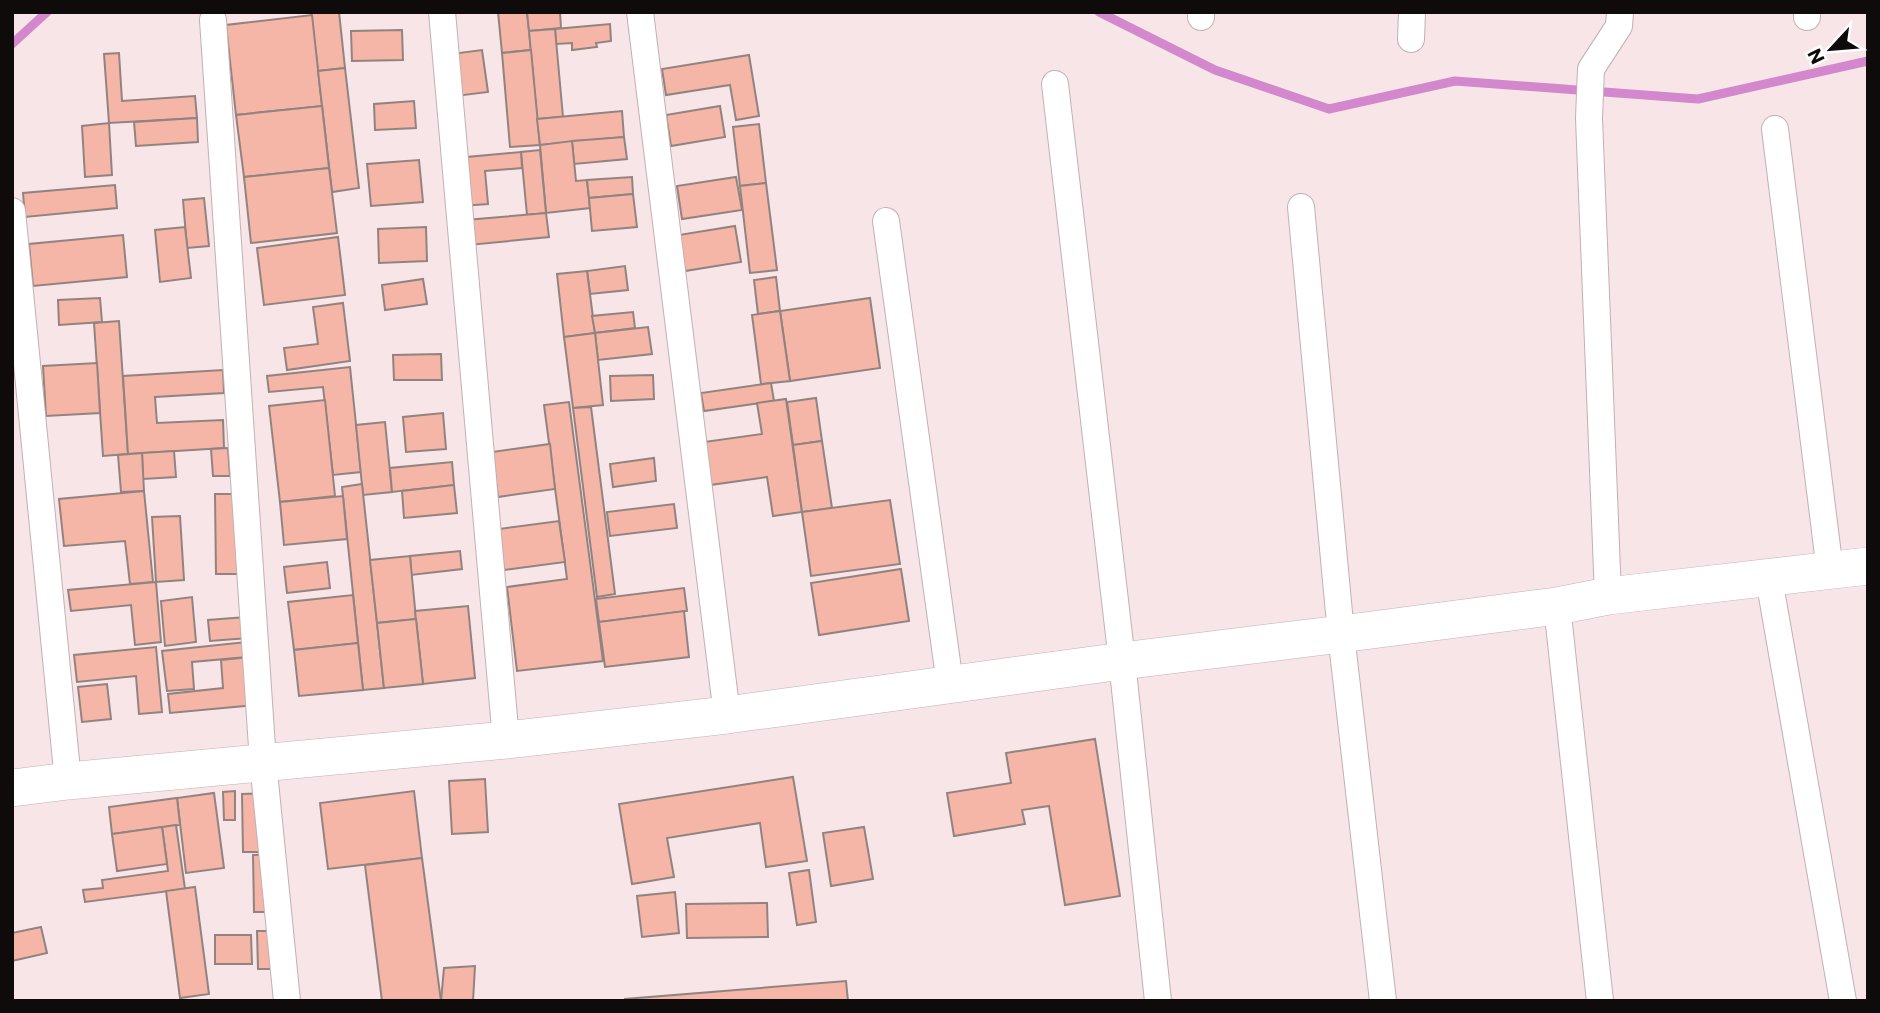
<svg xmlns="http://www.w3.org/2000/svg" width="1880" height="1013" font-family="Commissioner,sans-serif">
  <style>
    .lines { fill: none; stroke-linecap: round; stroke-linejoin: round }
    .stream { stroke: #d387cd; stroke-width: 9 }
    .building { fill: #f6b6a7; stroke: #928380; stroke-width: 2 }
    .street-casing { stroke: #c2b1b2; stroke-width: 28 }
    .secondary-casing { stroke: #c2b1b2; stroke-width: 38 }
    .street { stroke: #fff; stroke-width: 26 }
    .secondary { stroke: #fff; stroke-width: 37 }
  </style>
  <rect width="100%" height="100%" fill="#f7e5e7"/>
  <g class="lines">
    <g class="stream">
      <polyline points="1099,12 1215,70 1329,109 1455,81 1698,99 1868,61"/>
      <polyline points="12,44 47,12"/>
    </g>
  </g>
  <g class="building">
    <polygon points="311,12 339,12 345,68 318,71"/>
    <polygon points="498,12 527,12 531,50 502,53"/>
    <polygon points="527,12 560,12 561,28 529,31"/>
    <polygon points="312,15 322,106 236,115 226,25"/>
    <polygon points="610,24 611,41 596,43 597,47 572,50 572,43 556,44 555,29"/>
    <polygon points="555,29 563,117 537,119 529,31"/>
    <polygon points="402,30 403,60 352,61 351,31"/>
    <polygon points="482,50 488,92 456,96 451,54"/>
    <polygon points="531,50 540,145 510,147 502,53"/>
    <polygon points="119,53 122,101 195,96 197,118 109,123 104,54"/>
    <polygon points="749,55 759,116 736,120 730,85 666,95 662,69"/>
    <polygon points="345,68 359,188 332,192 318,71"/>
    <polygon points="414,101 416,128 375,130 374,104"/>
    <polygon points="322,106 329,168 244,177 236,115"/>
    <polygon points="720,106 725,137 671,146 666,115"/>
    <polygon points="622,111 624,137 540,145 537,119"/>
    <polygon points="197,118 198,142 136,146 134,122"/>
    <polygon points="109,123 112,175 85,177 82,126"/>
    <polygon points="759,124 766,183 740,186 733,127"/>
    <polygon points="624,137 627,159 574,164 572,141"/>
    <polygon points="572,141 576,181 587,180 590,208 546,213 540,145"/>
    <polygon points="540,150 546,213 527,215 521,152"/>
    <polygon points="521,152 522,168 485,171 488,204 461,206 456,158"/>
    <polygon points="419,160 423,202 371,206 367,164"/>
    <polygon points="329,168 337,233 251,243 244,177"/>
    <polygon points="632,177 633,194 589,198 587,180"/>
    <polygon points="736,177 742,210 682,219 677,186"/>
    <polygon points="766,183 777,270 750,273 740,186"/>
    <polygon points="115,185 117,208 25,217 23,193"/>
    <polygon points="633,194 637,227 592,231 589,198"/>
    <polygon points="204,198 209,246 187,248 183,200"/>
    <polygon points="546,213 549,237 469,245 466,220"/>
    <polygon points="735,226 741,262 685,271 679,235"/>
    <polygon points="185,227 191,278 160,282 155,230"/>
    <polygon points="426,227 427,261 379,263 378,229"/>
    <polygon points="123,235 127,277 33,286 29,244"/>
    <polygon points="338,237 345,295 264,305 257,248"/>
    <polygon points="625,266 628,290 590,294 587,271"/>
    <polygon points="587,271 595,333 564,337 557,274"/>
    <polygon points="776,277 780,311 758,314 754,280"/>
    <polygon points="423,279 427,304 385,310 382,285"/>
    <polygon points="100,298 102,322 59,325 58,300"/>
    <polygon points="870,298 880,368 790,381 780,311"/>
    <polygon points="343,303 350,361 287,370 284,348 318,344 313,307"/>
    <polygon points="780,311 790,381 761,384 752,315"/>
    <polygon points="633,312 635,328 595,333 592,316"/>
    <polygon points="119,321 128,454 103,456 94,323"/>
    <polygon points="648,327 652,354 598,360 595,333"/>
    <polygon points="595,333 603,405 573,408 564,337"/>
    <polygon points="441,354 442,380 394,380 393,355"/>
    <polygon points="97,363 100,413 46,416 43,366"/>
    <polygon points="350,367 361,472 333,475 323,387 269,392 267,376"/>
    <polygon points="223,370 224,393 155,397 157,423 223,420 224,448 128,454 123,376"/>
    <polygon points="653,375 654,399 611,401 610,376"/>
    <polygon points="771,383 774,401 704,411 701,393"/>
    <polygon points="816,398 822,441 793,445 787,402"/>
    <polygon points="786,399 802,512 773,516 767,477 710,485 704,442 762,434 757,403"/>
    <polygon points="325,400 335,496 280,502 269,406"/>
    <polygon points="569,402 603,661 517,671 507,587 567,579 544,405"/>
    <polygon points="591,407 615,594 597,597 573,408"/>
    <polygon points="443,413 446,449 406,452 403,417"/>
    <polygon points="385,422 392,492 363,495 356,425"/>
    <polygon points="822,441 832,508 802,512 793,445"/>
    <polygon points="550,444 555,489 498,497 492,452"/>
    <polygon points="228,448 230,476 213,476 211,449"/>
    <polygon points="174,451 176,477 143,479 142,453"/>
    <polygon points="142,453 144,491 121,492 118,455"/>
    <polygon points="654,458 656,481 613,487 610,464"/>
    <polygon points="452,462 454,485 392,492 390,468"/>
    <polygon points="362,484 384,688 363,690 342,487"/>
    <polygon points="454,485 457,513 404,518 402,491"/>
    <polygon points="144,491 153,582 130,584 125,541 64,546 59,499"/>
    <polygon points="215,494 242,494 242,574 216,574"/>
    <polygon points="343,496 347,539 284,545 280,502"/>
    <polygon points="890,500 900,564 811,576 802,512"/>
    <polygon points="674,504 677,528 610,536 607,512"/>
    <polygon points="180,516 184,580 156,582 152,517"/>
    <polygon points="559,521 565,562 504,570 499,529"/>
    <polygon points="460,551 462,569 411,575 410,556"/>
    <polygon points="410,556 416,619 377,623 370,560"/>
    <polygon points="327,562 330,588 287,593 284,567"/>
    <polygon points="901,569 909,621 819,635 811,583"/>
    <polygon points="156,582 161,642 135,645 131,605 71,611 68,590"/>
    <polygon points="684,588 687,611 599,622 596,599"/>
    <polygon points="353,595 358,643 294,650 288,602"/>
    <polygon points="192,597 196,642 165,646 161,601"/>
    <polygon points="468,606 475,678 423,684 415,611"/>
    <polygon points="684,611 689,657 605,667 599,622"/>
    <polygon points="246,617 248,638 210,641 208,620"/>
    <polygon points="416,619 423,684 384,688 377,623"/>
    <polygon points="246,642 247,657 192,662 194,689 167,691 162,651"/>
    <polygon points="358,643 363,690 299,696 294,650"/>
    <polygon points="156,647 162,712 139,714 136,676 77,682 74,655"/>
    <polygon points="250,657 255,705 170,713 168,694 223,688 221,660"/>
    <polygon points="107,684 111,719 82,722 78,687"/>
    <polygon points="1095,739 1120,896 1065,905 1049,806 1022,810 1025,824 954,836 947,793 1011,783 1006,753"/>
    <polygon points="793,777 807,861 766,867 760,823 667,838 674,877 632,884 619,804"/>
    <polygon points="485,779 488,832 452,834 449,781"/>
    <polygon points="235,791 235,820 224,820 223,792"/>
    <polygon points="414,791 422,858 328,869 320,803"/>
    <polygon points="214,793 224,868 186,873 177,798"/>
    <polygon points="273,793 274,852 243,852 242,794"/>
    <polygon points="177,798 180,825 112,834 109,807"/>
    <polygon points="176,825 185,889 85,902 83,890 103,888 102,880 168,871 162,827"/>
    <polygon points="162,827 167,864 117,871 112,834"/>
    <polygon points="864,827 873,879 831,886 823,833"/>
    <polygon points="279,854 280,912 254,912 253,855"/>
    <polygon points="422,858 441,1001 382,1001 365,865"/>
    <polygon points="809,870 816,922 797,925 789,873"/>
    <polygon points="195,887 209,994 180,998 166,891"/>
    <polygon points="675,892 679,933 642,937 637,896"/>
    <polygon points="767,903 768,937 687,938 686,904"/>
    <polygon points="41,927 47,953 12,961 12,933"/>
    <polygon points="257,931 283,931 284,969 258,969"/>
    <polygon points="215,935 251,935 252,964 215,964"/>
    <polygon points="475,966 473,1001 441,1001 444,968"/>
    <polygon points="846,981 848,1001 625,1001 625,999"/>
  </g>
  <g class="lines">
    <g class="street-casing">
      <g id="street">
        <polyline points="442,12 506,740"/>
        <polyline points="640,12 727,715"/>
        <polyline points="1201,17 1201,12"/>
        <polyline points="1807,17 1807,12"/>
        <polyline points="213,20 263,762 287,1001"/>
        <polyline points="1411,39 1412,12"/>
        <polyline points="1055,84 1122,661 1158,1001"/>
        <polyline points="1775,129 1830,571"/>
        <polyline points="1301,207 1341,634 1383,1001"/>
        <polyline points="12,211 68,781"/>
        <polyline points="886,221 950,684"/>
        <polyline points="1769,579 1843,1001"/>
        <polyline points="1608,596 1589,118 1591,69 1619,26 1620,12"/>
        <polyline points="1557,606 1600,1001"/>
      </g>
    </g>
    <g class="secondary-casing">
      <polyline id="secondary" points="12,788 68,781 506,740 727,715 1122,661 1341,634 1557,606 1608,596 1868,566"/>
    </g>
    <use href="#street" class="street"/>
    <use href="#secondary" class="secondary"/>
  </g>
  <rect width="1880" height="1013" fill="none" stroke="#100b0b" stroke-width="28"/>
  <g transform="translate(1831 49) rotate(244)" stroke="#ffffff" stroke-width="5" paint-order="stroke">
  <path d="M0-5L12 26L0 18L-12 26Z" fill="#100b0b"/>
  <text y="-10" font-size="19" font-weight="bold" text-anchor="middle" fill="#100b0b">N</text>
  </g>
</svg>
